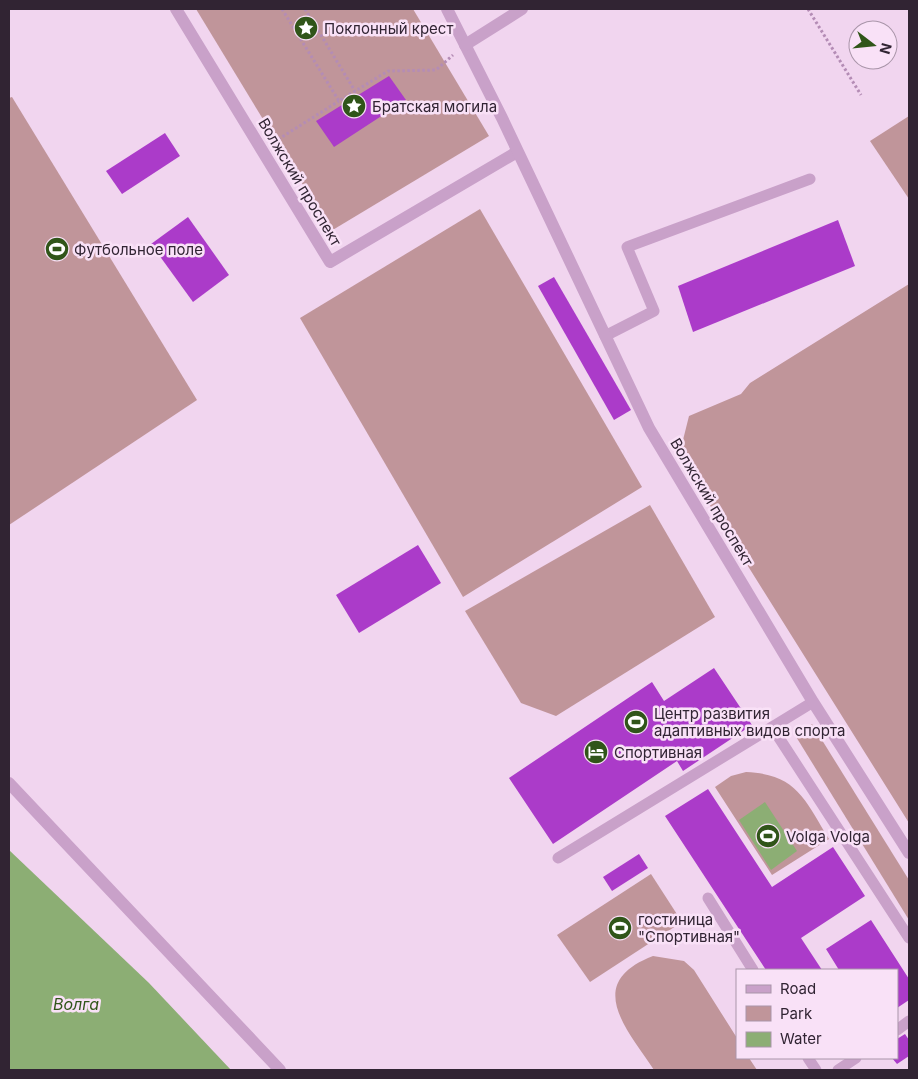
<svg xmlns="http://www.w3.org/2000/svg" width="918" height="1079" font-family="Inter,sans-serif">
  <style>
    .green { fill: #c0959a }
    .water { fill: #8cae74 }
    .building { fill: #ab3bc9 }
    .lines { fill: none; stroke-linecap: round; stroke-linejoin: round }
    .path { stroke: #b48cb5; stroke-width: 3; stroke-dasharray: 2.5 2.5; stroke-linecap: butt }
    .service { stroke: #c9a1c9; stroke-width: 11 }
    .minor { stroke: #c9a1c9; stroke-width: 12 }
    .labels { text-anchor: middle; dominant-baseline: central; stroke-width: 5; stroke-linejoin: round; paint-order: stroke }
    .poi-label { font-size: 15px; fill: #312433; stroke: #f9e1f7; text-anchor: start }
    .street-label { font-size: 15px; fill: #312433; stroke: #f9e1f7 }
    .water-label { font-size: 16px; font-style: italic; fill: #305519; stroke: #f9e1f7 }
  </style>
  <rect width="100%" height="100%" fill="#f1d5ef"/>
  <g class="green">
    <polygon points="196,9 413,9 489,136 331,231"/>
    <polygon points="12,97 197,400 9,525 9,98"/>
    <polygon points="909,116 909,199 870,141"/>
    <polygon points="480,209 642,487 463,597 300,318"/>
    <polygon points="909,284 909,823 679,456 689,416 741,394 750,383"/>
    <polygon points="650,505 715,617 556,716 521,703 465,611"/>
    <polygon points="812,724 909,880 909,920 795,735"/>
    <path d="M746,772c51,2 59,28 83,67l-57,36 -57,-88 16,-11z"/>
    <polygon points="651,874 682,922 590,982 557,935"/>
    <path d="M653,956l31,5 10,9 43,68v20h12l8,12h-103c-27,-41 -71,-87 -1,-114z"/>
  </g>
  <g class="water">
    <polygon points="765,802 797,851 771,870 739,820"/>
    <polygon points="9,850 149,983 231,1070 9,1070"/>
  </g>
  <g class="building">
    <polygon points="389,76 406,100 334,147 316,121"/>
    <polygon points="165,133 180,156 122,194 106,171"/>
    <polygon points="188,217 229,275 193,302 151,244"/>
    <polygon points="838,220 855,266 693,332 678,286"/>
    <polygon points="554,277 631,410 614,420 538,286"/>
    <polygon points="418,545 441,583 359,633 336,595"/>
    <polygon points="714,668 752,725 683,771 677,761 553,844 509,778 652,682 664,701"/>
    <polygon points="708,789 772,887 833,847 865,896 801,938 822,970 766,970 665,816"/>
    <polygon points="639,854 648,868 612,891 603,877"/>
    <polygon points="871,920 909,979 909,1000 897,1008 897,970 839,970 826,949"/>
    <polygon points="905,1034 909,1040 909,1056 897,1064 892,1058 897,1058 897,1039"/>
  </g>
  <g class="lines">
    <g class="path">
      <polyline points="282,9 339,101 388,71 436,70 453,55"/>
      <polyline points="305,9 355,91"/>
      <polyline points="808,9 861,95"/>
      <polyline points="274,142 339,101"/>
    </g>
    <g class="service">
      <polyline points="605,336 654,311 627,247 810,179"/>
      <polyline points="772,727 909,938"/>
      <polyline points="558,858 813,702"/>
      <polyline points="708,898 753,970"/>
      <polyline points="897,1030 909,1021"/>
      <polyline points="808,1058 816,1070"/>
      <polyline points="838,1070 856,1058"/>
    </g>
    <g class="minor">
      <polyline points="176,9 330,262 517,152"/>
      <polyline points="447,9 502,118 649,428 813,702 909,853"/>
      <polyline points="465,45 522,9"/>
      <polyline points="9,783 280,1070"/>
    </g>
  </g>
  <defs>
    <g id="sight-disc" transform="scale(1.25)"><circle r="9.5" fill="#305519" stroke="#f9e1f7"/><path d="M0-6L1.8-2.2L6-1.7L2.9 1.2L3.7 5.4L0 3.3L-3.7 5.4L-2.9 1.2L-6-1.7L-1.8-2.2Z" fill="#fff"/></g>
    <g id="stadium-disc" transform="scale(1.25)"><circle r="9.5" fill="#305519" stroke="#f9e1f7"/><path d="M0-5a6.5 5 0 1 0 0 10a6.5 5 0 1 0 0-10ZM-3.5-1.8h7v3.6h-7Z" fill="#fff"/></g>
    <g id="hotel-disc" transform="scale(1.25)"><circle r="9.5" fill="#305519" stroke="#f9e1f7"/><path d="M-6-4.5h1.5V1H6V5H4.5V3h-9V5H-6ZM-4 0a1.8 1.8 0 1 1 3.6 0ZM.5 0V-2.5h3Q6-2.5 6 0Z" fill="#fff"/></g>
  </defs>
  <g fill-rule="evenodd">
    <use href="#sight-disc" x="306" y="28"/>
    <use href="#sight-disc" x="354" y="106"/>
    <use href="#stadium-disc" x="57" y="249"/>
    <use href="#stadium-disc" x="636" y="722"/>
    <use href="#hotel-disc" x="596" y="752"/>
    <use href="#stadium-disc" x="768" y="836"/>
    <use href="#stadium-disc" x="620" y="928"/>
  </g>
  <g class="labels">
    <g class="poi-label">
      <text x="324" y="28">Поклонный крест</text>
      <text x="372" y="106">Братская могила</text>
      <text x="74" y="249">Футбольное поле</text>
      <text x="654" y="713">Центр развития<tspan x="654" dy="17">адаптивных видов спорта</tspan></text>
      <text x="614" y="752">Спортивная</text>
      <text x="786" y="836">Volga Volga</text>
      <text x="638" y="919">гостиница<tspan x="638" dy="17">"Спортивная"</tspan></text>
    </g>
    <g class="street-label">
      <text transform="translate(300 182) rotate(59)">Волжский проспект</text>
      <text transform="translate(712 502) rotate(59)">Волжский проспект</text>
    </g>
    <g class="water-label">
      <text x="76" y="1004">Волга</text>
    </g>
  </g>
  <rect width="918" height="1079" fill="none" stroke="#312433" stroke-width="20"/>
  <rect x="736" y="969" width="162" height="90" fill="#f9e1f7" stroke="#a995a9"/>
  <rect x="746" y="985" width="25" height="8" fill="#c9a1c9" stroke="#a995a9"/>
  <text x="780" y="994" font-size="15" fill="#312433">Road</text>
  <rect x="746" y="1006" width="25" height="15" fill="#c0959a" stroke="#a995a9"/>
  <text x="780" y="1019" font-size="15" fill="#312433">Park</text>
  <rect x="746" y="1032" width="25" height="15" fill="#8cae74" stroke="#a995a9"/>
  <text x="780" y="1044" font-size="15" fill="#312433">Water</text>
  <g transform="translate(873 45) rotate(106)"><circle r="24" fill="#f9e1f7" stroke="#a995a9"/>
  <path d="M0-4L9 19L0 12L-9 19Z" fill="#305519"/>
  <text y="-8" font-size="14" font-weight="bold" text-anchor="middle" fill="#312433">N</text>
  </g>
</svg>
